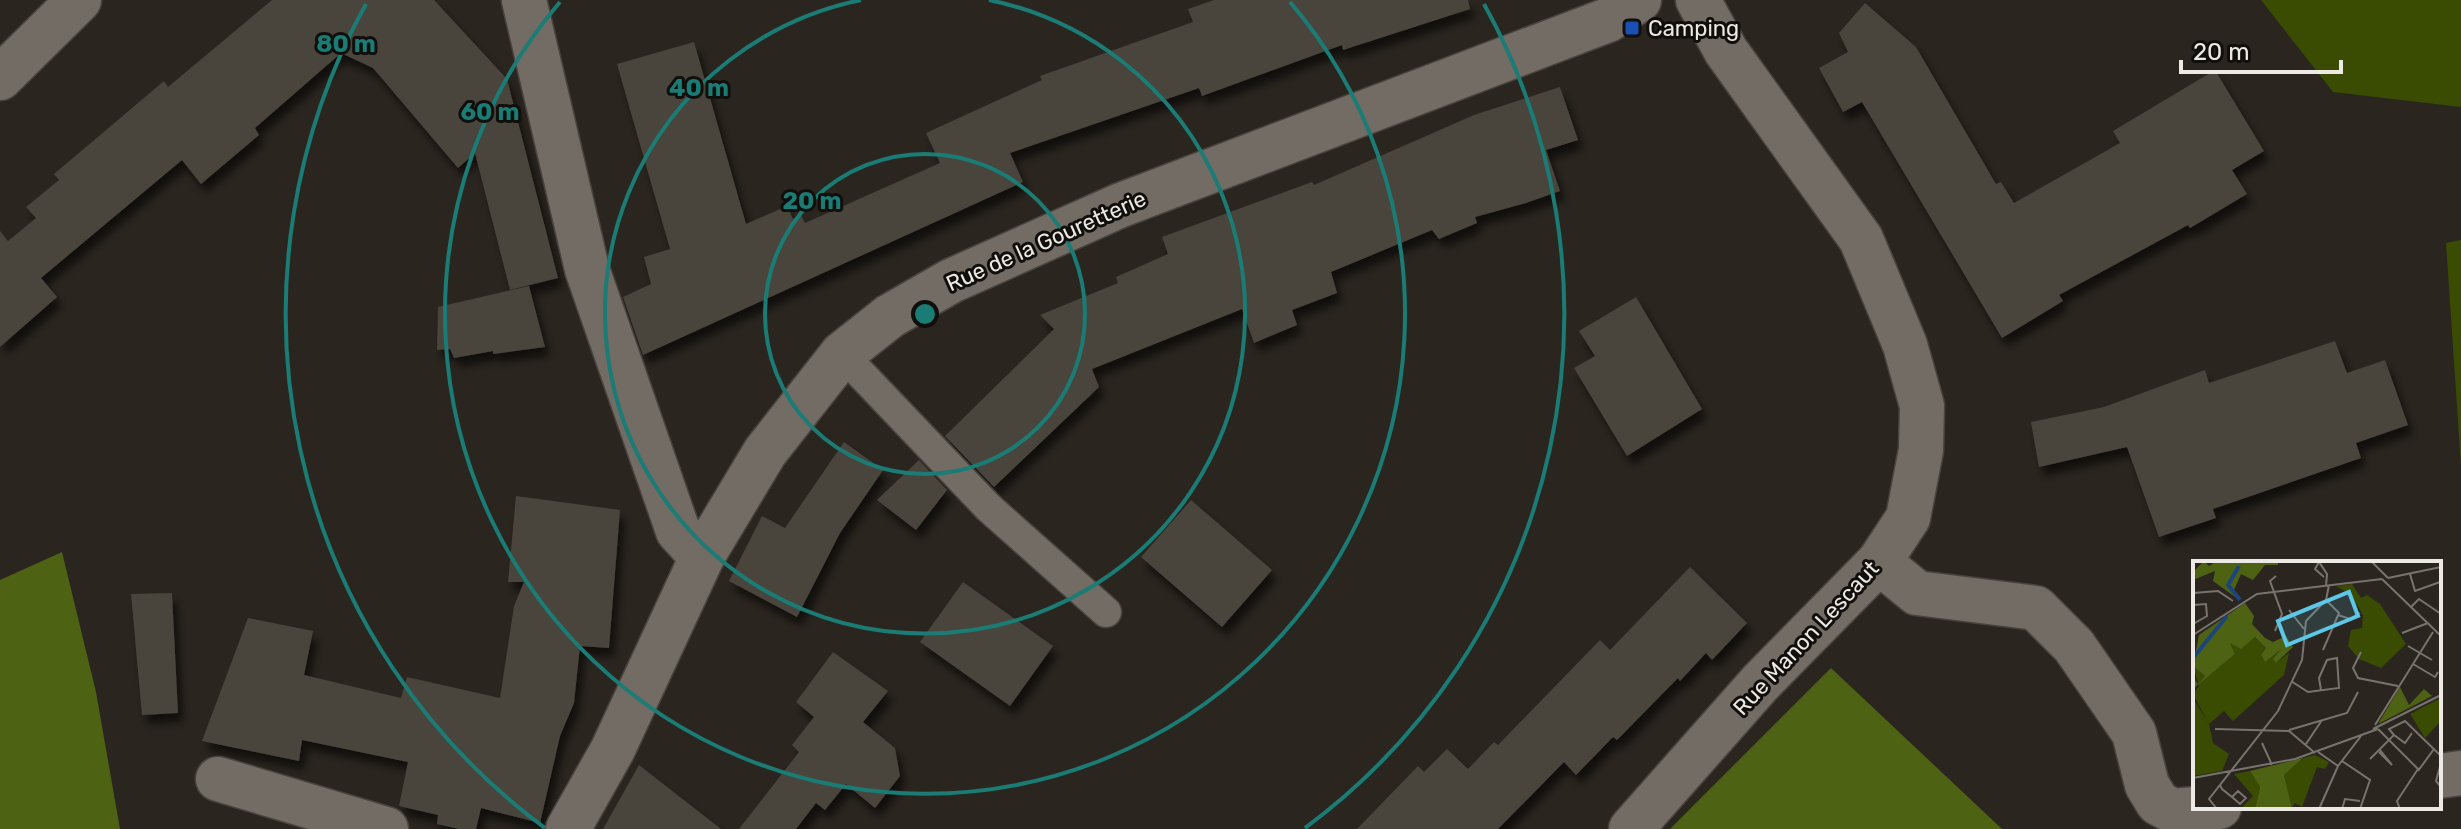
<svg xmlns="http://www.w3.org/2000/svg" width="2461" height="829" font-family="Rubik,sans-serif">
  <style>
    .green { fill: #3a4c02 }
    .forest { fill: #4d6213 }
    .building { fill: #49443d; filter: url(#shadow) }
    .lines { fill: none; stroke-linecap: round; stroke-linejoin: round }
    .service-casing { stroke: #47433e; stroke-width: 33 }
    .minor-casing { stroke: #47433e; stroke-width: 47 }
    .service { stroke: #726c65; stroke-width: 30 }
    .minor { stroke: #726c65; stroke-width: 44 }
    .ring { fill: none; stroke: #1a7c74; stroke-width: 4 }
    .transit-dot { fill: #1a4fb4; stroke: #110f0c; stroke-width: 3 }
    .labels { text-anchor: middle; dominant-baseline: central; stroke-width: 6; stroke-linejoin: round; paint-order: stroke }
    .poi-label { font-size: 22px; fill: #ede9e5; stroke: #110f0c; text-anchor: start }
    .street-label { font-size: 22px; fill: #ede9e5; stroke: #110f0c }
    .inset-river { fill: none; stroke: #1d457d; stroke-width: 4 }
    .inset-road { fill: none; stroke: #78736e; stroke-width: 2 }
    .view { fill: #5dc7e8; fill-opacity: 0.15; stroke: #5dc7e8; stroke-width: 4 }
    .inset-edge { fill: none; stroke: #ede9e5; stroke-width: 4 }
    .centre { fill: #1a7c74; stroke: #110f0c; stroke-width: 4 }
    .ring-label { font-size: 24px; text-anchor: middle; font-weight: bold; fill: #1a7c74; stroke: #110f0c; stroke-width: 6; stroke-linejoin: round; paint-order: stroke }
  </style>
  <defs>
    <filter id="shadow"><feDropShadow dx="5" dy="9" stdDeviation="4" flood-color="#0009"/></filter>
  </defs>
  <rect width="100%" height="100%" fill="#2a251f"/>
  <g class="green">
    <polygon points="2261,0 2461,0 2461,107 2333,92"/>
    <polygon points="2461,240 2461,466 2446,243"/>
  </g>
  <g class="forest">
    <polygon points="62,552 96,692 120,829 0,829 0,580"/>
    <polygon points="1831,668 2002,829 1670,829"/>
  </g>
  <g class="building">
    <polygon points="272,0 434,0 507,79 558,278 510,290 475,153 458,168 373,68 341,53 255,128 259,135 201,184 182,160 41,278 57,297 0,347 0,231 8,241 36,218 26,207 59,180 54,174 164,81 168,87"/>
    <polygon points="1214,0 1468,0 1470,9 1343,50 1342,45 1202,96 1199,88 1010,153 1023,182 643,355 623,297 651,284 644,257 670,249 617,64 694,42 746,224 787,206 793,219 801,215 805,223 940,163 926,133 1042,80 1040,76 1193,22 1188,9"/>
    <polygon points="1865,3 1916,47 1996,184 2001,182 2014,203 2120,143 2113,131 2215,70 2264,151 2232,170 2247,194 2190,228 2188,225 2059,295 2063,301 2002,338 1862,102 1843,112 1819,68 1848,52 1839,33"/>
    <polygon points="1560,87 1578,140 1546,150 1560,191 1526,203 1475,217 1477,223 1439,239 1432,230 1331,272 1337,293 1292,310 1297,325 1254,343 1242,309 1092,369 1099,387 994,487 945,436 1054,329 1040,315 1118,283 1116,277 1168,254 1162,237 1312,182 1314,185 1474,115"/>
    <polygon points="529,286 545,347 493,354 493,351 454,358 450,349 437,350 438,307"/>
    <polygon points="1636,297 1702,409 1627,456 1574,368 1595,356 1579,331"/>
    <polygon points="2335,341 2347,373 2385,360 2408,425 2356,443 2361,458 2213,509 2216,518 2159,537 2127,447 2039,467 2031,422 2104,407 2205,370 2209,383"/>
    <polygon points="844,442 883,470 840,533 797,617 729,581 762,516 785,528"/>
    <polygon points="919,460 947,490 916,530 877,500"/>
    <polygon points="516,496 620,510 609,648 580,646 574,703 560,736 540,823 481,808 476,829 459,829 437,824 438,815 399,806 408,762 302,740 299,761 202,741 248,618 313,631 304,675 401,698 407,677 500,698 514,606 524,582 508,582"/>
    <polygon points="1191,500 1272,570 1222,627 1141,557"/>
    <polygon points="1690,567 1747,623 1712,660 1706,653 1680,681 1678,678 1617,740 1613,737 1576,775 1564,762 1498,829 1357,829 1418,766 1424,772 1447,749 1468,769 1494,742 1498,745 1600,640 1610,650"/>
    <polygon points="963,582 1053,646 1010,706 920,642"/>
    <polygon points="172,593 178,713 142,715 131,594"/>
    <polygon points="833,652 888,691 863,722 895,748 900,776 875,808 846,784 825,810 816,803 796,829 739,829 799,752 792,745 814,717 796,702"/>
    <polygon points="639,765 721,829 603,829"/>
  </g>
  <g class="lines">
    <g class="service-casing">
      <polyline id="service" points="842,354 989,508 1106,612"/>
    </g>
    <g class="minor-casing">
      <g id="minor">
        <polyline points="524,0 587,269 678,531 702,557"/>
        <polyline points="0,78 79,0"/>
        <polyline points="1879,562 1917,593 2036,608 2074,646 2134,733 2147,785 2158,803 2173,811 2219,807"/>
        <polyline points="2439,776 2461,773"/>
        <polyline points="218,779 386,829"/>
        <polyline points="568,829 613,749 702,557 765,452 842,354 890,316 951,281 1121,205 1608,20 1639,0"/>
        <polyline points="1631,829 1760,683 1879,562 1908,518 1921,450 1922,406 1905,345 1861,239 1726,51 1698,0"/>
      </g>
    </g>
    <use href="#service" class="service"/>
    <use href="#minor" class="minor"/>
  </g>
  <g class="ring">
    <circle cx="925" cy="314" r="160"/>
    <path d="M989 0A320 320 0 1 1 861 0"/>
    <path d="M1290 2A480 480 0 1 1 560 2"/>
    <path d="M545 828A639 639 0 0 1 366 4M1484 4A639 639 0 0 1 1305 828"/>
  </g>
  <rect class="transit-dot" x="1624" y="20" width="16" height="16" rx="4"/>
  <g class="labels">
    <g class="poi-label">
      <text x="1648" y="28">Camping</text>
    </g>
    <g class="street-label">
      <text transform="translate(1046 241) rotate(-24)">Rue de la Gouretterie</text>
      <text transform="translate(1806 638) rotate(-47)">Rue Manon Lescaut</text>
    </g>
  </g>
  <g transform="translate(2193 561)">
    <rect width="248" height="248" fill="#2a251f"/>
    <path d="M159,23l9,14 6,-3 13,9 26,40 -25,24 -22,-9 -11,-13 3,-16 11,-2 1,-13 -12,-20 -15,-9zM62,76l11,11 -5,7 4,7 17,-13 -6,14 13,-10 -5,22 -51,46 -9,-10 -15,13 4,19 16,11 -7,17 -29,5v-78l15,25 -15,-29 6,-8 -6,-20 12,10 -7,8 37,-30 -5,-11 16,1zM246,138l2,22 -16,17 -15,-24zM122,194l14,7 -4,7 -8,-2 -15,40 -7,-4 -4,6 -7,-34 19,-17zM57,210l10,16 -5,22h-15l13,-13 -19,-22z" fill="#3a4c02"/>
    <path d="M11,0l5,5 8,-5h61v4h-13l-12,15 -12,-6 -7,16 4,9 -25,-18 2,-10 -22,9v-8zM52,42l9,13 -2,8 13,14 8,4 13,-6 7,11 -17,16 -3,-4 9,-10 -17,13 -4,-7 5,-7 -11,-11 -14,12 -11,-6 5,11 -42,35v-11l5,6 7,-8 -12,-10 6,-31zM207,126l9,18 15,-16 8,7 -54,28zM110,197l-19,17 8,34h-37l5,-22 -10,-16z" fill="#4d6213"/>
    <path class="inset-river" d="M46,5l-11,19 12,15M0,97l34,-42"/>
    <path class="inset-road" d="M178,0l17,17M217,13l5,17 25,-9M131,16l-9,-8 4,-7 8,12 -1,12M195,17l53,-11M189,18l59,57M0,32l25,-2 15,10M0,44l13,-1 1,12 -14,8M218,46l8,-8 22,15M96,49l15,19M145,54l12,4 10,-6M82,70l7,-17 -12,-33 6,-5M209,72l26,-10M0,74l64,-41 125,-15M215,85l24,14M130,89l16,-37 -13,-13M168,91l-8,16 5,10 40,8M220,103l22,13 3,-5M98,120l17,11 31,-4 -2,-30 -10,2 -8,18 2,12M182,164l58,-93M22,168l74,2 26,22M180,168l68,-34M185,168l40,40 -21,32 3,8M96,169l58,-17 11,-21M201,174l11,8 7,-10M69,182l10,22M113,183l16,-24M125,191l20,14M186,191l13,13 -12,-15M177,198l24,-24 -5,-6 16,-8 36,35M149,200l28,19 -10,29M248,202l-5,18 5,6M225,210l16,-22M0,217l102,-19 83,-30M27,224l2,4 10,8 8,7 6,-6 -8,-7 -6,6M24,248l-8,-10 69,-88 24,-51 4,-39 20,-21 3,-15M126,248l19,-43 23,-30M149,248l3,-10 15,2"/>
    <path class="view" d="M156,31l9,24 -71,29 -9,-24z"/>
    <rect width="248" height="248" class="inset-edge"/>
  </g>
  <circle cx="925" cy="314" r="12" class="centre"/>
  <g class="ring-label">
    <text x="346" y="52">80 m</text>
    <text x="699" y="96">40 m</text>
    <text x="490" y="120">60 m</text>
    <text x="812" y="209">20 m</text>
  </g>
  <path d="M2181 60v12h160v-12" fill="none" stroke="#ede9e5" stroke-width="4"/>
  <text x="2193" y="60" font-size="24" fill="#ede9e5" stroke="#110f0c" stroke-width="6" paint-order="stroke">20 m</text>
</svg>
